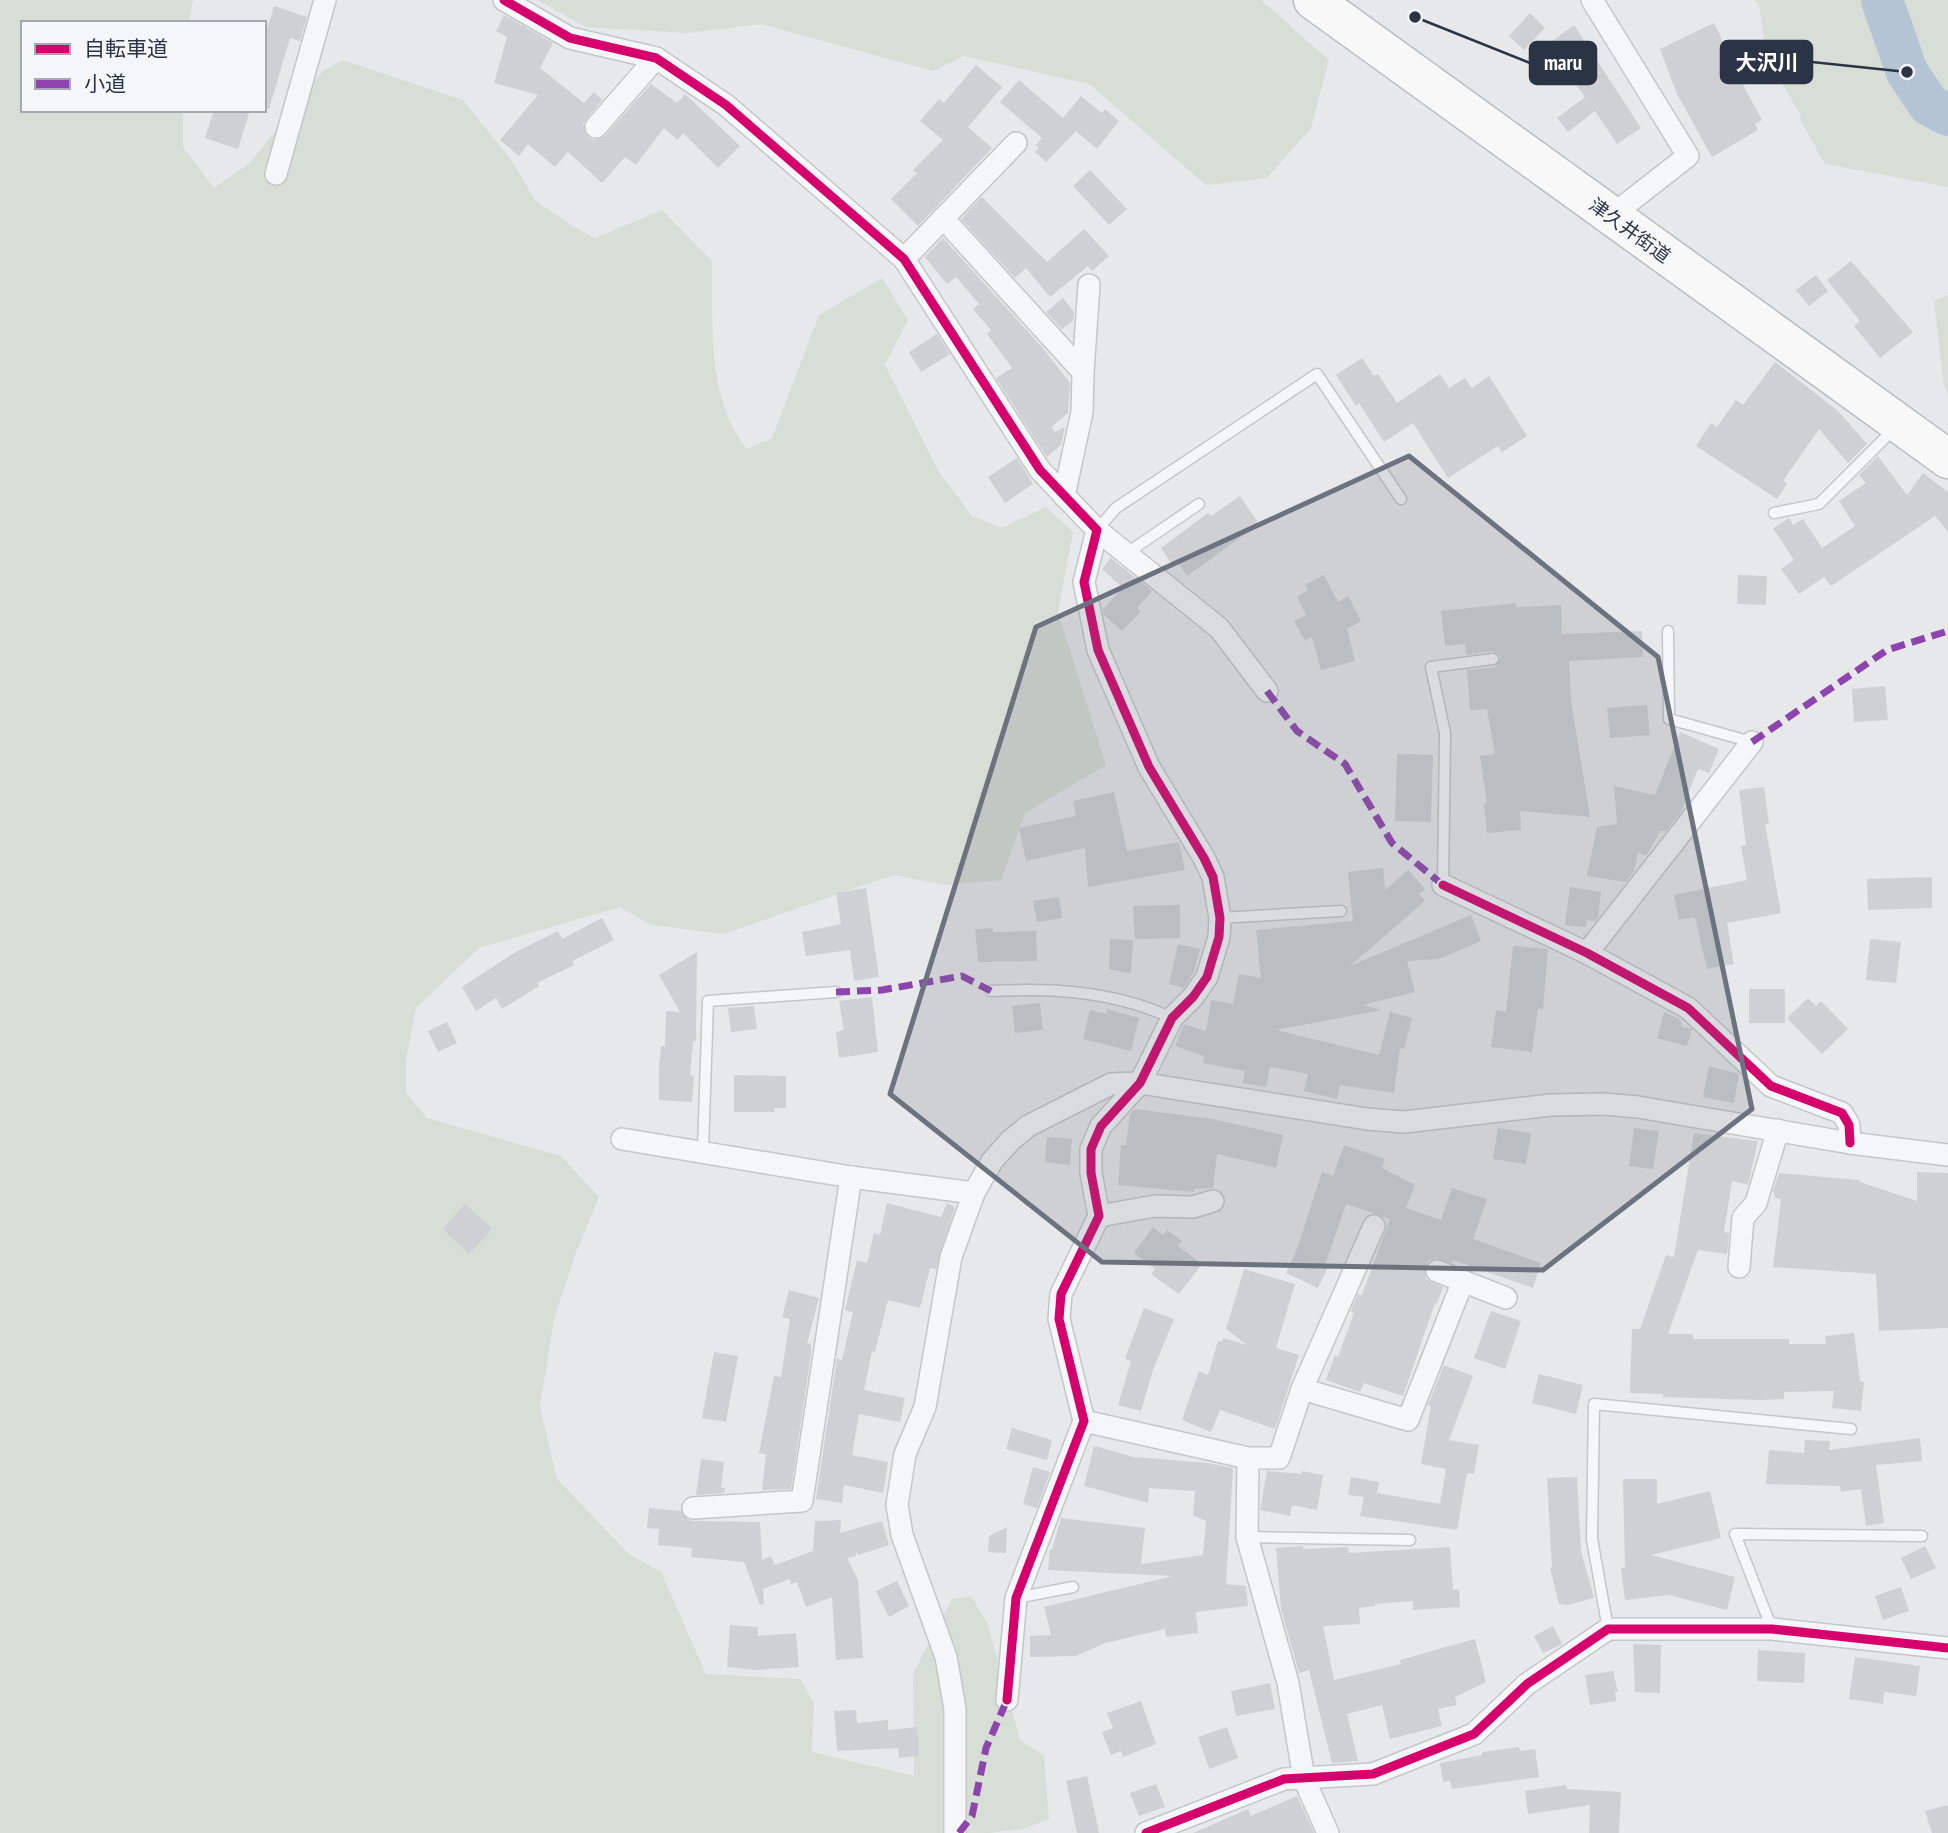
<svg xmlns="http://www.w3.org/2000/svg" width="1948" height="1833" font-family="'PT Sans Narrow','Noto Sans JP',sans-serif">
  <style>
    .green { fill: #d6ded6 }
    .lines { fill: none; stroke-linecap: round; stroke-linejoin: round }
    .river { stroke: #b4c4d5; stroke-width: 42 }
    .building { fill: #ced0d3 }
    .lane-casing { stroke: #c4c6c8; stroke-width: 13 }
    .street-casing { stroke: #c4c6c8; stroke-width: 24 }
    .highway-casing { stroke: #b8bbbf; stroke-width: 41 }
    .lane { stroke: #f5f6f7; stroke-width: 10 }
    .street { stroke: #f5f6f7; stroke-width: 21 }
    .highway { stroke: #f8f8f8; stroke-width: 38 }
    .quiet { stroke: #8e44ad; stroke-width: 7; stroke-dasharray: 14 7; stroke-linecap: butt }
    .cycleway-casing { stroke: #f4f6f9; stroke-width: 13 }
    .cycleway { stroke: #d6006c; stroke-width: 9 }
    .marked { fill: #6c737f; fill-opacity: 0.2; stroke: #6c737f; stroke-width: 5; stroke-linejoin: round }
    .labels { text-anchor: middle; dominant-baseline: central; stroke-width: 7; stroke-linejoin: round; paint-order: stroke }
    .street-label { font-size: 19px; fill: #2b3445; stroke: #f4f6f9 }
    .leader { fill: none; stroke: #2b3445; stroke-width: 2.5 }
    .callout-dot { fill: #2b3445; stroke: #f4f6f9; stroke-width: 2.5 }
    .callout { fill: #2b3445; stroke: #2b3445; stroke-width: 2.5 }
    .callout-label { font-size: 21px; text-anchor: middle; font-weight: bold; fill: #fff }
  </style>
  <rect width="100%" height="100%" fill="#e6e8ea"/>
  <g class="green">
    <path d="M0,0h193l-4,23h-166v87h160v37l31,41 36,-25 73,-92 20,-11 120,40 48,60 24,40 34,24 26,14 67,-28 50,51c1,62 -6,137 35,188l25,-11 47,-123 63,-37 26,42 -23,45 54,107 33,44 30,12 44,-21 27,25 -15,80 48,153 -81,48 -24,67 -55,5 -53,-10 -169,59 -73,-9 -31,-18 -141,41 -63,60 -10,51v34l21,25 134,38 38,41 -24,58 -21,65 -14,87 17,72 72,75 32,18 45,102 94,5 14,24 -2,49 102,24 -1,-102 39,-75 19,-3 16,26 33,118 24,16 5,63 -26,10 -34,4h-989z"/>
    <polygon points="538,0 1261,0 1329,60 1311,128 1267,178 1206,185 1089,84 964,56 933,71 761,24 687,33 586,27"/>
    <polygon points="1754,0 1948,0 1948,187 1825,164 1801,122 1800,113 1767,60 1759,4"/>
    <polygon points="1948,295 1948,395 1944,386 1934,301"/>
  </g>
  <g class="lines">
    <polyline class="river" points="1882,0 1907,72 1929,105 1948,115"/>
  </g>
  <g class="building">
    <polygon points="274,6 307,17 300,41 290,38 269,109 264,108 264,38"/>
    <polygon points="1530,13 1545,28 1524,50 1509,36"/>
    <polygon points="504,15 553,43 540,68 584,103 594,92 602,100 583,124 588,137 594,140 605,136 651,84 677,103 685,94 740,146 718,168 683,133 678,140 664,128 636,165 625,157 602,183 568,152 555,167 528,144 519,156 500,140 538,95 494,83 507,37 496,31"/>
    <polygon points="1714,23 1726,48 1735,45 1746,79 1741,81 1762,120 1755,124 1758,130 1712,157 1677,94 1660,49"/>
    <polygon points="1574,25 1641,128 1617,144 1595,111 1568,132 1557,118 1585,97 1547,45"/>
    <polygon points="976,65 1002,87 968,127 992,148 918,226 891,199 917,173 913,170 943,140 920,121 939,99 944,103"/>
    <polygon points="1019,80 1063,118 1081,96 1102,113 1105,109 1119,121 1097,149 1076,131 1046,162 1035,152 1039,148 1036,145 1042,138 1000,102"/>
    <polygon points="214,110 250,110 238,149 205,138"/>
    <polygon points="1090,170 1127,209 1109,225 1073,186"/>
    <polygon points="982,197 1047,262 1084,229 1109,256 1092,271 1088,266 1050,297 1026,268 1015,278 961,219"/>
    <polygon points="943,238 1041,346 1070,383 1068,413 1051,427 1055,432 1065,427 1061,445 1047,457 996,378 1012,368 987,334 991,330 973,309 979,304 956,277 947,284 925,257"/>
    <polygon points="1851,261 1913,332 1880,358 1854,326 1860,321 1827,280"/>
    <polygon points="1816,275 1828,291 1809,306 1796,290"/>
    <polygon points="1063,298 1074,312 1073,321 1062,329 1046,312"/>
    <polygon points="937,334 950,354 921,372 909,352"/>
    <polygon points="1362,358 1374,376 1378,374 1397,403 1440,374 1449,388 1465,378 1472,388 1489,376 1527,436 1502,452 1498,446 1448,478 1413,423 1384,442 1359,403 1356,406 1336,375"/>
    <polygon points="1775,362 1838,411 1867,444 1848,463 1819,429 1783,481 1787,484 1777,499 1696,446 1711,423 1717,427 1736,400 1743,405"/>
    <polygon points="1878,456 1907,495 1923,473 1948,492 1948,532 1935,516 1831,586 1824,577 1799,594 1781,569 1794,560 1773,528 1789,518 1793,525 1803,519 1822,548 1855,526 1839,501 1866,483 1859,475"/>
    <polygon points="1017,458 1033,484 1005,503 988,477"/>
    <polygon points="1240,496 1259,524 1187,576 1178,562 1174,567 1161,548 1208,513 1211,516"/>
    <polygon points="1111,558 1152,591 1137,608 1141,611 1122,631 1104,615 1103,609 1123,588 1102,569"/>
    <polygon points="1324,575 1338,602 1348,596 1361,621 1347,629 1355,661 1321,670 1312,637 1305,641 1294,621 1306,615 1297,597 1308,590 1305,585"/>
    <polygon points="1738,575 1767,576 1766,605 1737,604"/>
    <polygon points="1516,603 1516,607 1561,605 1562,634 1642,631 1643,657 1569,661 1571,700 1590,817 1520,811 1521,830 1487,833 1484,803 1487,803 1480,756 1495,754 1487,709 1470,710 1467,670 1495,667 1501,657 1493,651 1466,655 1465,644 1445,646 1441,611"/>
    <polygon points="1885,686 1888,720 1854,722 1852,689"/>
    <polygon points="1647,705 1650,735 1610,738 1607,708"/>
    <polygon points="1680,732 1719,749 1709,773 1698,769 1681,812 1665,832 1661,830 1646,856 1638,852 1634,871 1626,882 1587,876 1597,827 1617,824 1614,786 1655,795"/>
    <polygon points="1397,754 1433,755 1431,822 1395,821"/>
    <polygon points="1764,787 1769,824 1765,824 1781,913 1727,923 1734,964 1707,969 1695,917 1679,920 1674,895 1747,880 1741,846 1746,845 1739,790"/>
    <polygon points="1114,792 1127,851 1179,842 1185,870 1088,887 1085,848 1026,861 1019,828 1076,816 1073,801"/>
    <polygon points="1383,868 1385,890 1408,870 1425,889 1419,894 1425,901 1350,966 1471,915 1481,941 1439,959 1407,961 1415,992 1363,1005 1382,1010 1276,1030 1379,1055 1390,1012 1412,1018 1404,1049 1400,1048 1394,1093 1340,1085 1337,1099 1304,1091 1308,1074 1270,1067 1266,1087 1243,1083 1245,1071 1203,1063 1204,1056 1175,1046 1184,1024 1206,1031 1211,1000 1233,1004 1239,974 1261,978 1256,930 1353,921 1348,872"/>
    <polygon points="1932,877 1932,908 1868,910 1867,879"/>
    <polygon points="1570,887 1601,892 1598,918 1595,921 1587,920 1586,927 1565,925"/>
    <polygon points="866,888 879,977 854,981 850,950 806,956 802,932 841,924 836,893"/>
    <polygon points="1059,897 1062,918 1037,922 1033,901"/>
    <polygon points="1180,905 1180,938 1135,939 1133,906"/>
    <polygon points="602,918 614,940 572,961 574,965 537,983 539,986 502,1009 496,998 476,1011 462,987 514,953 558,931 562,939"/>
    <polygon points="993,928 993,932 1036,931 1037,961 978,962 975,929"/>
    <polygon points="1110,939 1133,940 1131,974 1109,969"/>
    <polygon points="1870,939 1901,942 1896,983 1866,980"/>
    <polygon points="1178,944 1200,949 1194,972 1184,988 1169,984"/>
    <polygon points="1513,946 1548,949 1543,1009 1538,1008 1532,1052 1491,1047 1496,1010 1506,1012"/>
    <polygon points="697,952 696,1041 693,1041 690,1075 694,1076 692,1102 659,1100 659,1066 661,1046 665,1046 666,1011 680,1012 659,975"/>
    <rect x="1749" y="989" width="36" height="34"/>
    <polygon points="872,997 878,1052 839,1058 836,1032 844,1030 839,1001"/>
    <polygon points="1808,998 1816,1006 1821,1001 1848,1029 1822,1054 1787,1018"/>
    <polygon points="1040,1003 1043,1030 1015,1033 1012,1006"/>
    <polygon points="754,1006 757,1029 731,1032 728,1008"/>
    <polygon points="1107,1009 1139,1018 1131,1051 1083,1039 1090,1010 1107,1014"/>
    <polygon points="1664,1012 1680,1019 1682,1027 1692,1029 1687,1046 1657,1038"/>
    <polygon points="447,1022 457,1043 438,1052 428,1031"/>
    <polygon points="1709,1066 1739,1074 1734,1103 1703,1097"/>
    <polygon points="734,1075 786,1076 786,1108 774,1108 775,1112 734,1112"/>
    <polygon points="1135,1109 1213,1119 1283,1135 1276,1168 1217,1154 1213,1188 1194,1189 1194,1192 1118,1185 1121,1145 1126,1145 1130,1114"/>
    <polygon points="1498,1128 1531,1133 1526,1164 1493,1159"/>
    <polygon points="1634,1128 1659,1131 1653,1169 1629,1166"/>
    <polygon points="1694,1133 1758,1141 1748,1185 1732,1181 1724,1232 1729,1233 1727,1254 1698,1250 1668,1334 1693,1334 1693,1339 1789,1339 1789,1344 1826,1344 1825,1336 1854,1333 1860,1381 1864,1382 1861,1411 1832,1408 1834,1391 1784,1392 1784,1399 1760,1400 1663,1397 1663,1394 1630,1393 1632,1329 1640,1329 1666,1255 1674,1257"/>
    <polygon points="1047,1137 1072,1139 1070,1165 1045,1162"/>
    <polygon points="1344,1145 1385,1159 1382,1168 1415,1185 1406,1208 1441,1220 1452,1188 1487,1199 1473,1239 1541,1263 1533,1288 1453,1260 1452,1263 1436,1258 1428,1261 1425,1267 1426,1279 1443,1287 1437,1304 1435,1303 1403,1396 1364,1383 1360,1392 1326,1380 1335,1355 1338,1357 1354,1313 1351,1312 1353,1305 1358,1294 1362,1295 1390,1219 1346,1204 1325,1265 1328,1267 1318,1288 1286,1273 1297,1249 1322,1172 1333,1176"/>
    <polygon points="1917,1172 1948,1173 1948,1328 1879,1331 1876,1274 1773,1267 1781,1199 1775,1198 1773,1191 1779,1173 1860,1180 1860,1182 1917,1201"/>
    <polygon points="887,1203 941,1217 947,1203 955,1207 936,1269 930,1268 920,1308 888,1300 875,1352 872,1351 864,1390 905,1398 900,1422 859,1414 852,1455 888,1462 883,1493 844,1485 842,1503 816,1499 837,1359 842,1360 853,1312 845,1310 857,1260 867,1263 874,1233 880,1235"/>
    <polygon points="465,1204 492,1229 469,1254 443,1229"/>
    <polygon points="1153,1227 1163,1235 1167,1230 1182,1241 1178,1246 1202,1264 1179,1294 1151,1274 1155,1269 1134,1253"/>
    <polygon points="1244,1269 1295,1284 1276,1348 1299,1355 1275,1429 1220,1410 1211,1432 1182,1420 1199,1371 1208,1375 1218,1341 1222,1342 1223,1338 1247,1345 1226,1329"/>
    <polygon points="789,1290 819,1298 807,1343 811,1344 811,1354 791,1489 762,1490 766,1454 759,1453 774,1376 781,1377 790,1319 782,1317"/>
    <polygon points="1144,1308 1174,1319 1153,1370 1141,1411 1118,1405 1131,1361 1125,1359"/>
    <polygon points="1491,1311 1521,1321 1505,1369 1474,1358"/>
    <polygon points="714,1352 738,1356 726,1422 702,1418"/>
    <polygon points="1444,1365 1473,1376 1449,1440 1479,1445 1474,1474 1467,1473 1457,1530 1360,1516 1364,1497 1348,1495 1351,1477 1379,1482 1377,1493 1440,1504 1446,1469 1421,1464 1431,1406 1428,1405"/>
    <polygon points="1539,1374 1583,1385 1576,1414 1532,1403"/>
    <polygon points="1012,1428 1052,1440 1047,1460 1006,1449"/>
    <polygon points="1920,1438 1922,1461 1876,1465 1884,1523 1866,1526 1861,1489 1841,1492 1840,1486 1766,1484 1769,1450 1804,1453 1805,1440 1830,1441 1829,1450"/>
    <polygon points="1094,1446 1134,1457 1208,1463 1233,1468 1226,1584 1246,1586 1248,1606 1196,1612 1198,1633 1166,1637 1165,1629 1105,1643 1076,1656 1030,1657 1030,1636 1051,1635 1044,1607 1173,1576 1048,1570 1050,1549 1052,1550 1061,1518 1145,1528 1141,1564 1203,1555 1206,1521 1193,1515 1195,1491 1149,1488 1148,1503 1084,1486"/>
    <polygon points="701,1459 724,1462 721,1488 725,1488 724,1493 696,1495"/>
    <polygon points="1033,1467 1050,1472 1037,1508 1023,1504"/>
    <polygon points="1267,1471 1302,1474 1302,1471 1323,1475 1317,1510 1292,1505 1290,1516 1260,1510"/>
    <polygon points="1577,1477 1581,1551 1594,1598 1568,1605 1559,1604 1550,1568 1552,1567 1547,1478"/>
    <polygon points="1623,1479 1657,1479 1657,1504 1710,1491 1721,1538 1651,1555 1735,1577 1727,1610 1669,1595 1625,1600 1621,1568 1625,1568"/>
    <polygon points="649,1508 681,1511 687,1519 693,1521 760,1522 762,1560 771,1556 775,1565 813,1551 815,1521 841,1520 840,1533 882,1521 889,1545 858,1555 856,1551 856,1556 847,1558 858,1580 863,1658 836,1660 832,1597 806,1607 797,1582 791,1584 790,1579 763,1589 764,1604 760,1605 744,1562 691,1557 692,1548 658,1545 659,1529 647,1528"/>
    <polygon points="1007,1527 1006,1553 988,1552 989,1536"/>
    <polygon points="1303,1546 1303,1549 1348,1547 1349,1553 1450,1547 1453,1590 1459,1589 1460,1607 1413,1610 1413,1601 1375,1604 1375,1606 1359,1608 1360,1624 1323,1626 1334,1680 1401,1664 1400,1660 1475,1639 1486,1682 1455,1697 1457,1705 1438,1709 1442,1726 1390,1739 1382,1705 1347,1714 1358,1761 1332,1763 1309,1670 1299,1673 1281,1609 1276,1548"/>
    <polygon points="1925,1546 1936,1568 1911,1579 1901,1558"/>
    <polygon points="897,1581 909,1606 889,1617 876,1591"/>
    <polygon points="1901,1587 1909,1611 1883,1620 1875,1596"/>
    <polygon points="730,1625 758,1627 758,1636 796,1633 799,1667 756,1670 727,1667"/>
    <polygon points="1553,1626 1562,1644 1543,1653 1534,1636"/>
    <polygon points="1633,1644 1661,1645 1660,1693 1635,1692"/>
    <polygon points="1758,1650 1805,1653 1804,1683 1757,1681"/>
    <polygon points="1855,1657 1920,1666 1916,1696 1884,1692 1883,1704 1849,1699"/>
    <polygon points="1613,1671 1618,1692 1615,1691 1616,1701 1590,1705 1585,1675"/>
    <polygon points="1270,1683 1275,1709 1236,1716 1231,1691"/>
    <polygon points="1141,1701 1156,1744 1123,1757 1121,1751 1111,1755 1102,1732 1113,1728 1107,1713"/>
    <polygon points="856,1710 857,1723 888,1720 888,1730 917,1727 919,1756 899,1758 898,1748 837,1751 834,1711"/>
    <polygon points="1227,1727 1238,1758 1209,1769 1198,1737"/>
    <polygon points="1519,1747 1520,1751 1535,1749 1539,1777 1452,1789 1450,1781 1443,1782 1440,1763 1482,1755 1482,1752"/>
    <polygon points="1087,1776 1099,1833 1077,1833 1066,1781"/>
    <polygon points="1156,1784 1165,1807 1139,1816 1130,1793"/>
    <polygon points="1566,1785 1567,1789 1621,1792 1619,1833 1589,1833 1590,1805 1528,1814 1525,1791"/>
    <polygon points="1297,1796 1314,1833 1193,1833 1248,1809 1251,1816"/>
    <polygon points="1948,1805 1948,1833 1932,1833 1925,1811"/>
  </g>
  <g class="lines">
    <g class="lane-casing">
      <g id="lane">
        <polyline points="1774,513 1819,504 1896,427"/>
        <polyline points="1097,530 1116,508 1317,374 1401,499"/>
        <polyline points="1127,553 1199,504"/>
        <polyline points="1668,631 1669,719 1752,742"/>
        <polyline points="1443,885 1445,733 1431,667 1493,659"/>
        <polyline points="1220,918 1341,911"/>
        <path d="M991,991c62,-3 123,0 181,27"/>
        <polyline points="703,1150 708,1001 836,992"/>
        <polyline points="1247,1537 1410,1540"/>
        <polyline points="1016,1598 1073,1587"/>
        <polyline points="1608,1629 1592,1539 1594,1404 1851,1429"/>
        <polyline points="1772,1629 1735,1534 1922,1536"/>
      </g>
    </g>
    <g class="street-casing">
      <g id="street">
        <polyline points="504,0 570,38 656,58 726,105 904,259 1040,470 1097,530 1084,582 1098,650 1149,767 1204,858 1213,877 1220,918 1219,937 1207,977 1193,997 1172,1018 1140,1083 1101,1126 1091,1149 1091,1173 1099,1216 1061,1294 1059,1319 1084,1421 1016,1598 1007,1700"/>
        <polyline points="1592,0 1688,156 1611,216"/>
        <polyline points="596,127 656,58"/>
        <polyline points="276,174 325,0"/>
        <polyline points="943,218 1083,372 1082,412 1064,496"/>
        <polyline points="904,259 1016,143"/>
        <polyline points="1083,372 1089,285"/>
        <polyline points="1097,530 1219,628 1267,691"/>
        <polyline points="1443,885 1587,953 1688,1008 1771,1086 1842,1113 1849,1125 1850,1143"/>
        <polyline points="1587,953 1752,742"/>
        <polyline points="622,1139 851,1177 974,1193"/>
        <polyline points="1099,1216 1155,1206 1193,1207 1213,1201"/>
        <polyline points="1739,1267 1743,1218 1756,1203 1778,1130"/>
        <polyline points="1437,1271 1506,1298"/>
        <polyline points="1302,1389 1408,1420 1463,1281"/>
        <polyline points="1084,1421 1248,1458 1279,1458 1302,1389 1374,1226"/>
        <polyline points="1248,1458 1247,1537 1288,1683 1304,1779 1328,1833"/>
        <polyline points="693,1508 802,1501 851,1177"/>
        <polyline points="955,1833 955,1709 946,1657 902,1535 897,1505 905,1454 925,1407 951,1257 974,1193 992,1161 1010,1141 1028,1126 1111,1084 1140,1083 1367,1119 1404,1122 1551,1105 1604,1104 1638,1107 1850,1143 1948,1155"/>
        <polyline points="1146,1833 1284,1779 1373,1774 1474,1734 1527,1684 1608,1629 1772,1629 1948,1648"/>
      </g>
    </g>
    <g class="highway-casing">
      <polyline id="highway" points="1313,0 1948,459"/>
    </g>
    <use href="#lane" class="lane"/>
    <use href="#street" class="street"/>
    <use href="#highway" class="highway"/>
    <g class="quiet">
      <polyline points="1267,691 1297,731 1345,764 1392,843 1443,885"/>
      <polyline points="1752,742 1887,650 1948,631"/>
      <polyline points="836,992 882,990 962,976 991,991"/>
      <polyline points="959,1833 972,1816 986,1748 1007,1700"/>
    </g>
    <g class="cycleway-casing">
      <g id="cycleway">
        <polyline points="504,0 570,38 656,58 726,105 904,259 1040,470 1097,530 1084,582 1098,650 1149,767 1204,858 1213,877 1220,918 1219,937 1207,977 1193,997 1172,1018 1140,1083 1101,1126 1091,1149 1091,1173 1099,1216 1061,1294 1059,1319 1084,1421 1016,1598 1007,1700"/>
        <polyline points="1443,885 1587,953 1688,1008 1771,1086 1842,1113 1849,1125 1850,1143"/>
        <polyline points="1146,1833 1284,1779 1373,1774 1474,1734 1527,1684 1608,1629 1772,1629 1948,1648"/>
      </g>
    </g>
    <use href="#cycleway" class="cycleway"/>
  </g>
  <path class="marked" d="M1409,456l249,201 94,452 -209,161 -441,-8 -212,-168 146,-467z"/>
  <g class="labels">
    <g class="street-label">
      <text transform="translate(1630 230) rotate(36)">津久井街道</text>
    </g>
  </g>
  <path class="leader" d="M1907 72L1812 62M1415 17L1530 63"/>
  <g class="callout-dot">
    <circle cx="1907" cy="72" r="7"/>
    <circle cx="1415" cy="17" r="7"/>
  </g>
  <g class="callout">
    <rect x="1721" y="41" width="91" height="42" rx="7"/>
    <rect x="1530" y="42" width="66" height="42" rx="7"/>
  </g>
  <g class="callout-label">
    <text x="1767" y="70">大沢川</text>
    <text x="1563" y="70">maru</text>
  </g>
  <rect x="21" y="21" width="245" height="91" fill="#f4f6f9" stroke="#a4a8b1" stroke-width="2"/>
  <rect x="35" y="44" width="35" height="10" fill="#d6006c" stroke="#a4a8b1" stroke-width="2"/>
  <text x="84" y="56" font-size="21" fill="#2b3445">自転車道</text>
  <rect x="35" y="79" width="35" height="10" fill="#8e44ad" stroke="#a4a8b1" stroke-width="2"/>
  <text x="84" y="91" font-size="21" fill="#2b3445">小道</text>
</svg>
